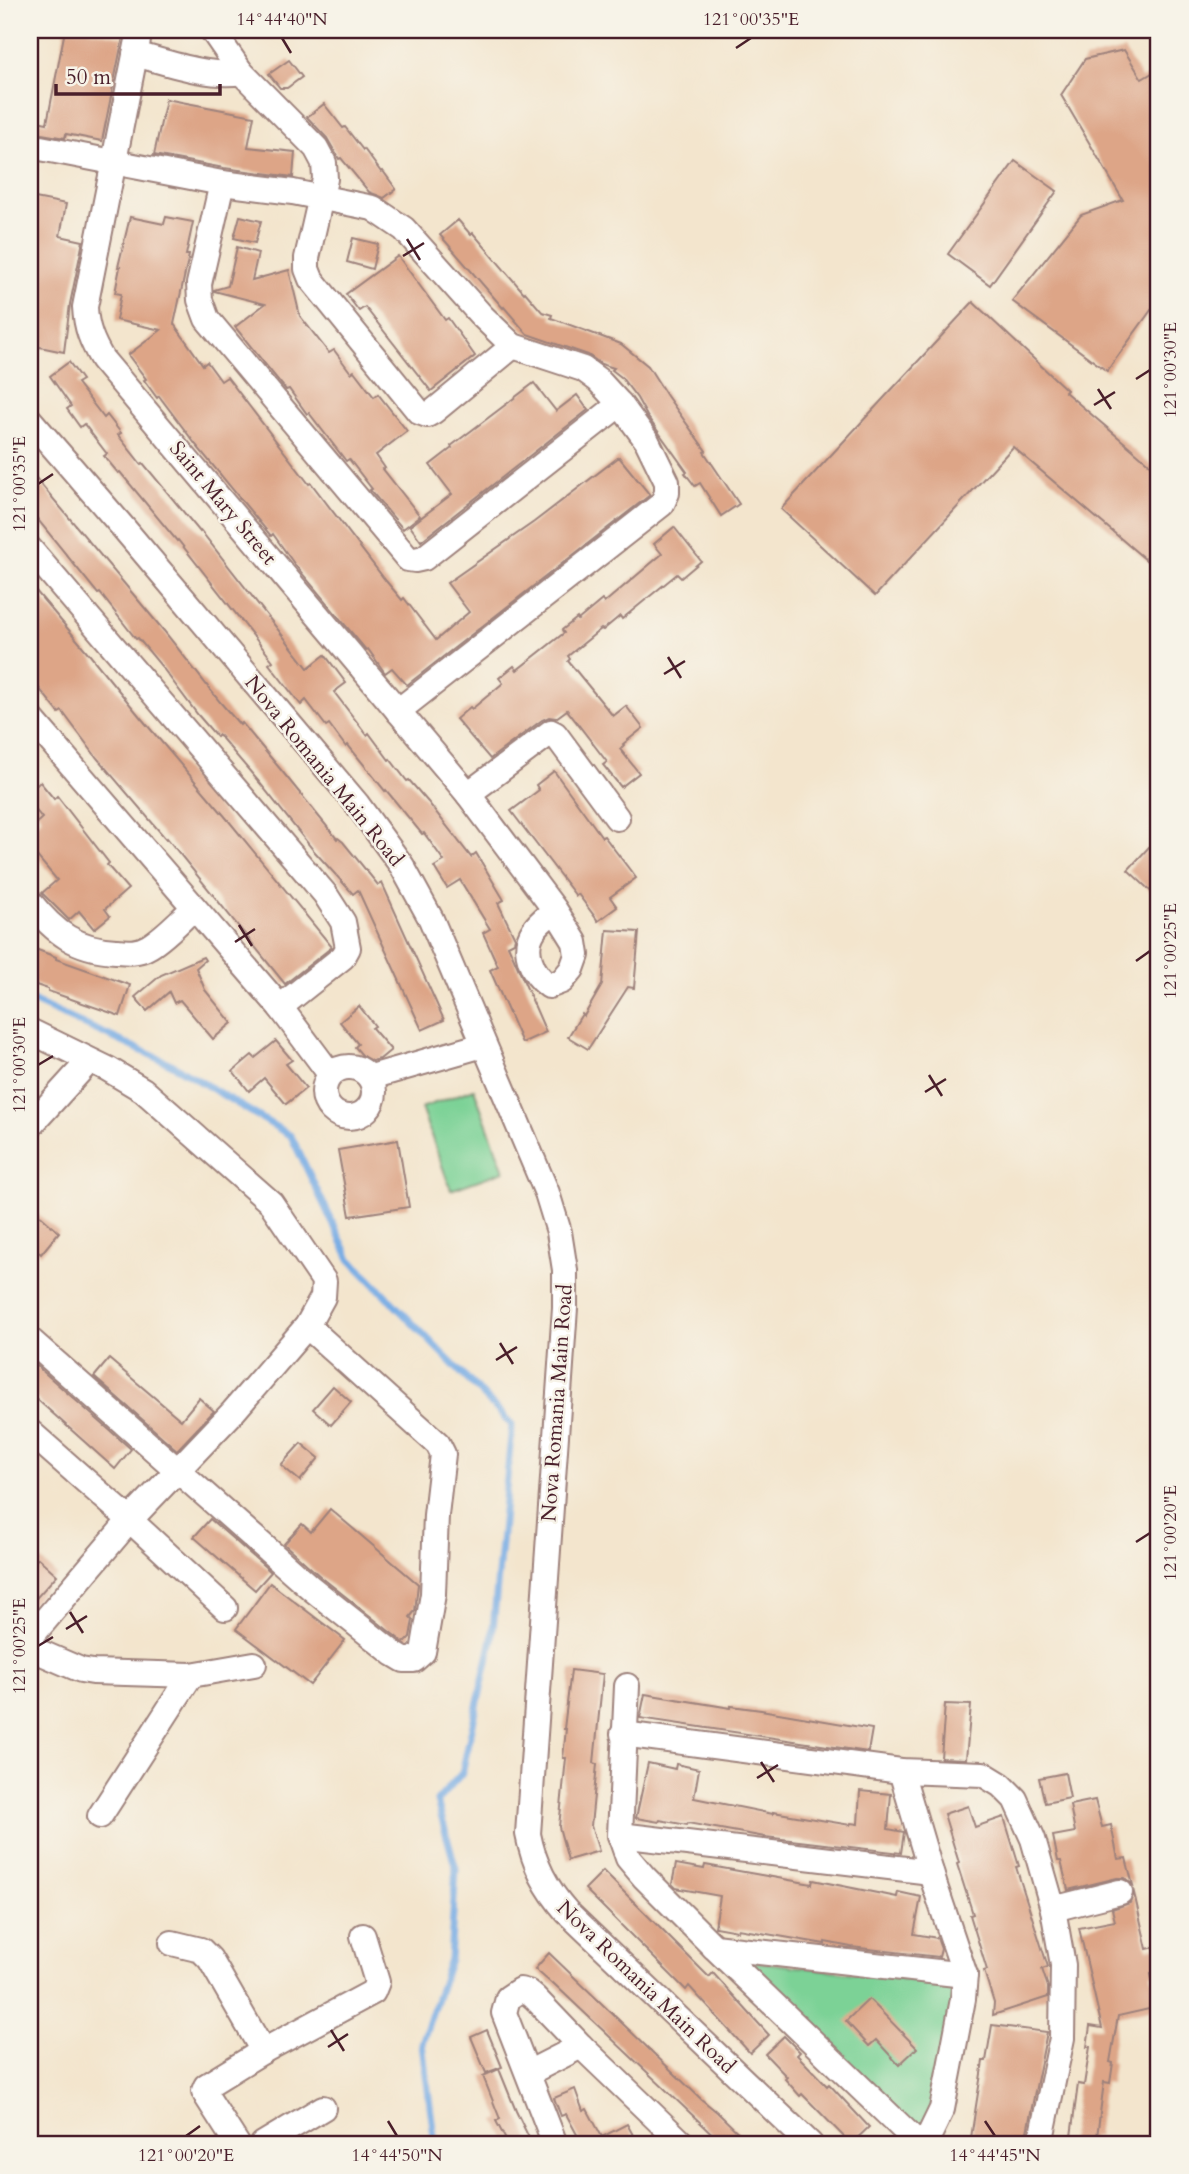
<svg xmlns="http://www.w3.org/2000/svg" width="1189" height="2174" font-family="Cardo,serif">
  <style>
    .green { fill: #7bd296; stroke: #627860; stroke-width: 2 }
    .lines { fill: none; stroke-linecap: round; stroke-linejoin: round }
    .stream { stroke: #77ace4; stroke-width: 7 }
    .building { fill: #dda587 }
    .minor-casing { stroke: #9e827c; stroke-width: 28 }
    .minor { stroke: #fff; stroke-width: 24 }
    .ticks { fill: none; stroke: #4a1f2b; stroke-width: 2.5 }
    .labels { text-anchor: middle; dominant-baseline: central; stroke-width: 5; stroke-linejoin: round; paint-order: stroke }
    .street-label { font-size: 21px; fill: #4a1f2b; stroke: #f7f3e8 }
    .neatline { fill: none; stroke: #4a1f2b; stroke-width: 2.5 }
    .ticks-label { font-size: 18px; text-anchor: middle; fill: #4a1f2b }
  </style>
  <rect width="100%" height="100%" fill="#f7f3e8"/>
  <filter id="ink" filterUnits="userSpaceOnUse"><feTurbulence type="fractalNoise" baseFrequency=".0143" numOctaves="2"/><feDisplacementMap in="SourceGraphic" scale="14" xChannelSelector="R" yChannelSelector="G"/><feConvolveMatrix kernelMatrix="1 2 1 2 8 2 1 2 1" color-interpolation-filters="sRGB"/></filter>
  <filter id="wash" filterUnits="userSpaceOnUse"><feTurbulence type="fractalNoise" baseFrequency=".00686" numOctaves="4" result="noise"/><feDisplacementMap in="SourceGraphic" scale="28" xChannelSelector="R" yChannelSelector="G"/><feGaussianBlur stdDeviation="1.57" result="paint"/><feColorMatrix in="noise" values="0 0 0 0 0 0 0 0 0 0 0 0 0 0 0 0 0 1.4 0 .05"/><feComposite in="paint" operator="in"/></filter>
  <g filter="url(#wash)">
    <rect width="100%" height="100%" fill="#f3e5cd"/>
    <g class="green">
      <polygon points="474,1089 504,1171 451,1190 421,1108"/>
      <polygon points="742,1960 957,1985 925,2139"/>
    </g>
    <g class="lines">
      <polyline class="stream" points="30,1000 173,1065 291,1136 350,1259 512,1425 492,1639 462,1773 437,1801 456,1869 450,1959 422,2043 435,2144"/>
    </g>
    <g id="blocks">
      <g class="building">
        <polygon points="65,30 87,30 123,37 102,141 66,134 65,138 30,132 32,120 47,123"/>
        <polygon points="1124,50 1142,79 1159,69 1159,299 1107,371 1012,301 1081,215 1123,200 1061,95 1085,59"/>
        <polygon points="289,60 302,77 287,88 280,88 269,74"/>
        <polygon points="166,99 254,116 248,147 295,152 293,177 224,168 154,155"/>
        <polygon points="324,104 343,128 345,127 363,150 364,149 381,172 383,171 396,189 384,198 369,192 341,158 339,159 327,138 307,117"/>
        <polygon points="1015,161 1057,191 990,285 948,254"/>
        <polygon points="30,197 66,204 60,236 83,241 70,304 64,352 30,345"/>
        <polygon points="240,216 261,221 255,243 234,238"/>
        <polygon points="130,217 164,224 166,217 193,222 186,255 189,255 174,324 203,365 207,362 221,381 227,377 309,484 311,483 386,581 402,600 404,598 436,640 469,612 447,583 534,522 619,457 650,495 407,685 392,668 385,673 368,649 366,650 295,565 273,534 271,536 196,445 159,396 157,398 144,380 146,379 128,355 161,330 116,320 121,294 115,293 120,267 118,267"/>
        <polygon points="458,220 471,235 473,233 524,293 525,292 542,312 552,315 551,318 621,344 648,366 667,396 706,451 704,452 739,504 721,516 700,483 695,486 685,473 687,472 647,416 637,398 621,377 612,370 614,368 601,364 588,355 527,334 504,307 503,308 440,235"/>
        <polygon points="353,238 378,244 372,269 347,262"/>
        <polygon points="237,247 258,253 252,280 289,270 300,316 329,353 334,350 351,373 354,371 374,397 378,394 407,431 376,455 385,468 383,469 420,516 403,529 370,490 372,489 349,459 346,461 309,413 307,414 289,389 286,390 235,327 265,304 214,291 214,290 228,286"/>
        <polygon points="398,256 445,320 448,318 475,356 431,391 365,307 359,311 346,294"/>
        <polygon points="973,302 1067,390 1065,392 1159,472 1159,571 1013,447 875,596 781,509"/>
        <polygon points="69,362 82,380 77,383 104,418 107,415 121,433 118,435 141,464 143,463 200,532 201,531 308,668 325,655 346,683 334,692 367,735 369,733 389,760 390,759 407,781 409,780 428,802 471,857 476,853 504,900 498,903 515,938 514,942 508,945 546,1032 522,1043 490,970 498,966 483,933 490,929 460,880 447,888 434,867 444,861 424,833 422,834 386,790 385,791 348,745 346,747 329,724 326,726 306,700 301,705 269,664 273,661 178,540 177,541 120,472 118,473 104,456 107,454 84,424 80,427 67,409 71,406 50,376"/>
        <polygon points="534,383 556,411 577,395 588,410 421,541 410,526 452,494 430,465 452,448 451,446"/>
        <polygon points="30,471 164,631 220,702 240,725 242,723 281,770 337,839 338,838 343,842 378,885 382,883 444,1020 422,1030 358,890 353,894 314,851 259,782 219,735 217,737 198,715 162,667 138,638 136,639 100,593 98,594 30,510"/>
        <polygon points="674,527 701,561 681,578 677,574 622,619 620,616 603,630 601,629 568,656 570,659 568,661 613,716 626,706 643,728 623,744 624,745 620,749 639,773 621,787 603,765 607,762 567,710 556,718 549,717 542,720 490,759 456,719 470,707 472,709 503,683 499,678 514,666 517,670 564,633 562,630 577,618 578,620 602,600 604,603 662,554 654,544"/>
        <polygon points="30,584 89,654 141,718 228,820 332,947 285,984 167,838 166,839 97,758 62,711 59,713 30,677"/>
        <polygon points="554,771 602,837 604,836 636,878 610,897 617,907 598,921 578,894 576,896 511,811 539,790 536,785"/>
        <polygon points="40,782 54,799 57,796 109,863 107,865 128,889 105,909 110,916 94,929 79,911 69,920 42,893 57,880 30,848 30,829 42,818 30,803 30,791"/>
        <polygon points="1159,836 1159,899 1128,870"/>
        <polygon points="607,930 639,932 634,988 628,987 588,1049 568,1037 582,1014 584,1016 602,985"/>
        <polygon points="30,947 56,957 56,959 130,985 120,1016 48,991 48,989 30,983"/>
        <polygon points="203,957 205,960 196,968 205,990 232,1023 213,1039 180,1000 174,1003 169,992 147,1011 135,997 161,975"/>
        <polygon points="359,1006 375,1026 372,1028 391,1050 380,1059 368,1062 355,1047 358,1044 340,1022"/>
        <polygon points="276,1041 292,1060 286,1064 306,1088 286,1104 264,1078 249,1091 233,1071 252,1055 255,1058"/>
        <polygon points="398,1140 409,1207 350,1216 338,1150"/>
        <polygon points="30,1207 59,1232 41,1254 30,1244"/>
        <polygon points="109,1359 181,1420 199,1398 214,1411 177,1450 94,1377"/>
        <polygon points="30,1360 131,1449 115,1469 30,1393"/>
        <polygon points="333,1386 351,1402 331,1425 313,1409"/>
        <polygon points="301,1443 319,1458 300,1481 281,1465"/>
        <polygon points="330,1509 418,1584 415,1611 410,1617 413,1620 410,1637 404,1643 321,1577 284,1544 302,1524 311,1532"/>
        <polygon points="210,1519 271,1572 255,1590 194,1537"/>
        <polygon points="38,1558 57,1575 30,1605 30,1567"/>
        <polygon points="270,1583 345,1640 310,1685 236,1629"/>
        <polygon points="571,1670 603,1674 594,1763 597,1764 591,1826 599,1851 568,1860 559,1827 566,1758 563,1758 566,1729 564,1729"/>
        <polygon points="645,1694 731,1708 731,1706 761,1710 872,1729 868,1752 640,1718"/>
        <polygon points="945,1704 971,1705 966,1759 941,1758"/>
        <polygon points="648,1763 675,1769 676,1764 699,1769 694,1798 773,1814 773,1812 850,1825 851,1823 858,1824 860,1791 891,1794 888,1829 904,1832 901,1853 765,1837 688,1823 687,1825 660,1820 659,1822 636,1818"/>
        <polygon points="1065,1773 1070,1798 1045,1803 1039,1778"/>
        <polygon points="1095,1800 1102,1827 1111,1825 1118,1859 1126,1858 1133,1885 1125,1878 1117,1878 1068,1890 1061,1861 1058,1861 1053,1836 1075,1832 1070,1805"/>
        <polygon points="968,1806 975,1827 1004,1817 1019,1866 1016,1867 1048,1967 1042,1969 1048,1987 1048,1997 993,2015 994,2003 984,1971 987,1970 970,1915 973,1914 957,1864 959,1863 944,1814"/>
        <polygon points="676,1864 704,1869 705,1865 812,1884 813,1880 897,1897 898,1892 921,1897 914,1934 937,1938 941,1949 939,1957 851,1947 825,1942 825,1944 738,1929 737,1931 715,1927 720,1896 676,1888 672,1884"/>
        <polygon points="603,1871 709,1977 713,1973 769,2035 750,2053 689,1986 686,1990 585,1889"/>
        <polygon points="1134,1893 1147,1949 1159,1946 1159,1972 1151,1974 1158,2007 1118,2016 1110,2062 1113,2063 1110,2083 1104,2082 1097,2137 1092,2136 1091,2144 1070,2144 1078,2084 1084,2085 1090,2047 1087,2047 1090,2026 1102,2028 1079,1928 1115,1921 1112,1909 1130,1903"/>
        <polygon points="549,1953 701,2099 717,2112 750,2144 723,2144 553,1983 552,1984 535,1969"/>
        <polygon points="869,1999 917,2048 899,2065 876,2040 869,2046 846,2021"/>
        <polygon points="992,2025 1047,2032 1025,2142 1023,2142 1023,2144 970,2144 983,2061 986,2061"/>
        <polygon points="487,2030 502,2067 486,2073 471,2037"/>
        <polygon points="784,2036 800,2052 797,2055 827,2086 829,2084 869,2127 851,2144 802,2094 800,2096 785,2079 787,2077 765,2054"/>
        <polygon points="499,2069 516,2111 532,2144 508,2144 496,2121 500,2119 483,2076"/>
        <polygon points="575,2089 583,2111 587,2109 602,2137 627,2124 638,2144 582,2144 566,2114 561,2116 554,2098"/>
      </g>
    </g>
  </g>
  <g filter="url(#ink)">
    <use href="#blocks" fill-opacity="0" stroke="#9e827c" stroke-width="2"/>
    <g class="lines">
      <g class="minor-casing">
        <g id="minor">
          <path d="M140,30l-55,277c1,21 7,35 17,52l366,435 87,116 20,32 2,13 -5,14 -10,12 -13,5c-17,-12 -28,-37 -15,-56 5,-8 14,-14 21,-20"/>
          <polyline points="212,30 241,72 316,148 324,163 325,179 307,258 307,269 311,279 419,412 427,415 434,411 513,346"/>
          <path d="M135,54c31,8 75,24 106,18"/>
          <polyline points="30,146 222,183 293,192 373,208 404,229 481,315 513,346 583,369 598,380 620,404 647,441 667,482 667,493 662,504 398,711"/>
          <polyline points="222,183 199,284 200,300 207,319 408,559 415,560 424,558 620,404"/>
          <path d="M30,420l91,105 236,279 45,62 29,53 116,274 12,39 6,38v38l-37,526c6,31 18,54 39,78l243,232"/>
          <polyline points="30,549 325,894 343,922 348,948 343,957 280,1007 30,717"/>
          <polyline points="468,794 551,732 555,734 617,818"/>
          <path d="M30,902c25,31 46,47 86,49 12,1 22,2 32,-4 15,-8 32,-27 46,-39"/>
          <polyline points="280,1007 330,1074"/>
          <polyline points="30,1031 108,1069 143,1090 271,1203 324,1281 323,1297 307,1326 233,1412 130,1520 30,1638"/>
          <circle cx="349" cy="1092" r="25"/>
          <polyline points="371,1077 483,1045"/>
          <polyline points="30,1126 89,1061"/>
          <polyline points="30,1340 311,1588 394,1654 404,1660 414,1660 423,1652 433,1594 436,1515 443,1454 438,1444 307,1326"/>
          <polyline points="30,1432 130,1520 225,1608"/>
          <polyline points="30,1648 81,1670 93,1672 191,1675 254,1664"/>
          <polyline points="627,1686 620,1835 628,1858 644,1877 714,1947 919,2144"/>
          <polyline points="623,1734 901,1771 983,1774 1001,1785 1015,1799 1033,1839 1053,1909 1063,1965 1062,2038 1040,2144"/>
          <polyline points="901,1771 935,1886 965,1975"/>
          <polyline points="100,1816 191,1675"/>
          <polyline points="620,1835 931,1872"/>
          <polyline points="1053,1909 1120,1892"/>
          <polyline points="172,1943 201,1950 210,1959 263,2051"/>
          <polyline points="714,1947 965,1975 963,1999 942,2109 925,2144"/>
          <polyline points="528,2073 581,2046"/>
          <polyline points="237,2144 207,2097 204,2091 206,2086 263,2051 373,1992 377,1982 363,1936"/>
          <polyline points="263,2144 323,2108"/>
          <polyline points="555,2144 504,2013 508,1998 520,1990 528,1992 535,1998 581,2046 683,2144"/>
        </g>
      </g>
      <use href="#minor" class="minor"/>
    </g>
  </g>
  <path class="ticks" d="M282,38l9,15M736,48l15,-10M407,239l13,21M403,256l21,-13M1136,379l14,-9M1098,389l13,20M1094,405l21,-13M38,484l15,-10M668,657l13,21M664,674l21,-13M239,925l13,21M235,942l20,-13M1136,961l14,-10M38,1065l15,-9M929,1075l13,21M925,1092l21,-13M500,1343l13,21M496,1360l21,-13M1136,1542l14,-9M70,1612l13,21M66,1629l21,-13M38,1646l15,-9M761,1762l13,20M757,1778l21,-13M331,2030l13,21M328,2047l20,-13M388,2121l9,15M985,2121l10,15M186,2136l14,-10"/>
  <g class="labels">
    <g class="street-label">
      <text transform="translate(223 503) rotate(50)">Saint Mary Street</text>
      <text transform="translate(324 771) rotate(51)">Nova Romania Main Road</text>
      <text transform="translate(557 1403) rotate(-86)">Nova Romania Main Road</text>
      <text transform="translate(646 1987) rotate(44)">Nova Romania Main Road</text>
    </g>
  </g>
  <rect width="1189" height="2174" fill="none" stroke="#f7f3e8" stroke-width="77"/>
  <path d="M56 84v10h164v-10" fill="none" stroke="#4a1f2b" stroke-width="3.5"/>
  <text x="66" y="84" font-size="21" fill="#4a1f2b" stroke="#f7f3e8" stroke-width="5" paint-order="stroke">50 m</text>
  <rect x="38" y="38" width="1112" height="2098" class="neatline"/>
  <g class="ticks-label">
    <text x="282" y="25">14°44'40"N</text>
    <text x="751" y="25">121°00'35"E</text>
    <text transform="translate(1170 370) rotate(-90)" y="6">121°00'30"E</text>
    <text transform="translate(19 484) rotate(-90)" y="6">121°00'35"E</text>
    <text transform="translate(1170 951) rotate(-90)" y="6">121°00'25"E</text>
    <text transform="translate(19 1065) rotate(-90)" y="6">121°00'30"E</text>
    <text transform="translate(1170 1533) rotate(-90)" y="6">121°00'20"E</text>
    <text transform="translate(19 1646) rotate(-90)" y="6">121°00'25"E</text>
    <text x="186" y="2161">121°00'20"E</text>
    <text x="397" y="2161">14°44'50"N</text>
    <text x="995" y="2161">14°44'45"N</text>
  </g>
</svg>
